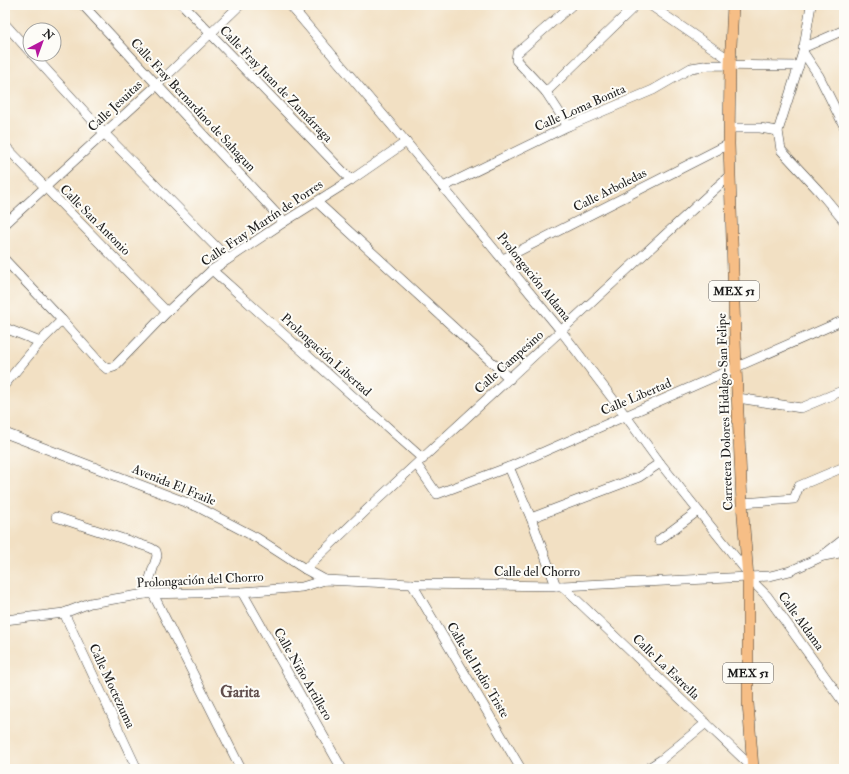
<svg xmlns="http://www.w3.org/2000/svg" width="849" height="774" font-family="'IM FELL Double Pica',serif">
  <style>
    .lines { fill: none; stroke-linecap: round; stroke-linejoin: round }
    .minor-casing { stroke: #3c3935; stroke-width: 10 }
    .major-casing { stroke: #3c3935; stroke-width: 12 }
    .minor { stroke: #fff; stroke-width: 9 }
    .major { stroke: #f6be86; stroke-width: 11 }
    .labels { text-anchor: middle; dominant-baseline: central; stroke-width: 4; stroke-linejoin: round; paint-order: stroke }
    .shield { fill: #fdfcf7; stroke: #605f5e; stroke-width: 1 }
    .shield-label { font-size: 12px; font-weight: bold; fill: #1c1c1c }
    .street-label { font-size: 13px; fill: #1c1c1c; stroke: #fdfcf7 }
    .quarter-label { font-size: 15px; font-weight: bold; fill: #604e4d; stroke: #fdfcf7 }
  </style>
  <rect width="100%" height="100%" fill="#fdfcf7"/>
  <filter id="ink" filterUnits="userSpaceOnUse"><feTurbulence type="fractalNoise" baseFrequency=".025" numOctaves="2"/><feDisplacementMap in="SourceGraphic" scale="8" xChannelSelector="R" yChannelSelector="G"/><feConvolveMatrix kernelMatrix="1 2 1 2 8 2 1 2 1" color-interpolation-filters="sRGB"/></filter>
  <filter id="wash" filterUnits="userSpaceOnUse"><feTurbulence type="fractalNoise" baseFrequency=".012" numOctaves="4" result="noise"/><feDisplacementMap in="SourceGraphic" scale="16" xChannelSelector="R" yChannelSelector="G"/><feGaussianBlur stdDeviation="0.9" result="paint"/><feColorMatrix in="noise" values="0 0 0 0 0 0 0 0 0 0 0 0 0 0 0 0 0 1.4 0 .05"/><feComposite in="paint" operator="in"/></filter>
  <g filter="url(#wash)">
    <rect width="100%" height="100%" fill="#f2e0c3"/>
  </g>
  <g filter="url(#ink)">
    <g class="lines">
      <g class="minor-casing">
        <g id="minor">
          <polyline points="83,5 284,222"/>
          <polyline points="183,5 351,180"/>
          <polyline points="290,5 406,142 562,332 625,415 660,463 748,573"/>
          <polyline points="650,5 730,60"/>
          <polyline points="811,5 803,52 778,131 781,150 819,191 844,221"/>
          <polyline points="5,24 30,52"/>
          <polyline points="803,48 844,30"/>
          <polyline points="803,52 819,76 844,126"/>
          <polyline points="32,54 104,133 228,259"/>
          <polyline points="546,92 636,5"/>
          <polyline points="568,126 546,92 516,60 517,53 572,5"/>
          <polyline points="730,128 760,128 778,131"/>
          <polyline points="5,146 167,312"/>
          <polyline points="443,187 568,126 653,90 691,68 710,65 799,66"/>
          <polyline points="317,202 510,379"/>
          <polyline points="5,224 157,85 240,5"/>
          <polyline points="503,259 729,144"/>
          <polyline points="5,260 62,320 100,363 107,369 114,367 167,312 212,270 284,222 351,180 406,142"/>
          <polyline points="212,270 423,459"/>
          <polyline points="5,328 40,342"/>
          <polyline points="5,384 40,342 62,320"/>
          <polyline points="738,398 801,408 844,390"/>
          <polyline points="5,433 198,507 257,538 305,569 325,580"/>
          <polyline points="417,465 437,494 509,467 844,320"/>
          <polyline points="509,467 531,518 556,586"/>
          <polyline points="742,503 794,499 799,486 844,467"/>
          <polyline points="56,517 151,548 156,551 157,556 145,594"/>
          <polyline points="531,518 639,477 660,463"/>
          <polyline points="659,540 698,511"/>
          <polyline points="824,556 844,552"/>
          <polyline points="305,569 376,501 730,175"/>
          <polyline points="748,577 767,596 844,703"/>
          <polyline points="412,584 521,769"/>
          <polyline points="562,586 753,768"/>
          <polyline points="242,592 342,769"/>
          <polyline points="153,594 241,769"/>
          <polyline points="64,613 137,769"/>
          <polyline points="5,620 64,613 90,603 145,594 242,592 302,587 325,580 412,584 562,586 770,576 790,571 821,557 844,539"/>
          <polyline points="647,769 661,760 706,723"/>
        </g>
      </g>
      <g class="major-casing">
        <polyline id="major" points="733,5 730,66 729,144 736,368 742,503 748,577 748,703 753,769"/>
      </g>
      <use href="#minor" class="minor"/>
      <use href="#major" class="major"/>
    </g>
  </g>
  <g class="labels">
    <g class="shield">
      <rect x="709" y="281" width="50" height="20" rx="3"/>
      <rect x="723" y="663" width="50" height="20" rx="3"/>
    </g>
    <g class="shield-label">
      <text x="734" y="291">MEX 51</text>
      <text x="748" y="673">MEX 51</text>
    </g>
    <g class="street-label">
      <text transform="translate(276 84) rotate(46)">Calle Fray Juan de Zumárraga</text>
      <text transform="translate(193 105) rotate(47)">Calle Fray Bernardino de Sahagun</text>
      <text transform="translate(115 106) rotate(-43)">Calle Jesuitas</text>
      <text transform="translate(580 108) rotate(-24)">Calle Loma Bonita</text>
      <text transform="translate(610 190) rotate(-27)">Calle Arboledas</text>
      <text transform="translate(95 220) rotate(45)">Calle San Antonio</text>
      <text transform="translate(262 223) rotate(-34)">Calle Fray Martín de Porres</text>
      <text transform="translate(534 277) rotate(51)">Prolongación Aldama</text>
      <text transform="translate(326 355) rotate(42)">Prolongación Libertad</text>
      <text transform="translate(509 362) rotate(-42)">Calle Campesino</text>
      <text transform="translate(636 397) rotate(-23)">Calle Libertad</text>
      <text transform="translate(725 412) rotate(-92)">Carretera Dolores Hidalgo-San Felipe</text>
      <text transform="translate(174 485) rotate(22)">Avenida El Fraile</text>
      <text x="537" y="572">Calle del Chorro</text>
      <text transform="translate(200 580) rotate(-3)">Prolongación del Chorro</text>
      <text transform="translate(801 621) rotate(54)">Calle Aldama</text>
      <text transform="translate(666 667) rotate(44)">Calle La Estrella</text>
      <text transform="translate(478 670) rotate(59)">Calle del Indio Triste</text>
      <text transform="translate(303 674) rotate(60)">Calle Niño Artillero</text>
      <text transform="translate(112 686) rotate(65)">Calle Moctezuma</text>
    </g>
    <g class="quarter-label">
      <text x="240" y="692">Garita</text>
    </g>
  </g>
  <rect width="849" height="774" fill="none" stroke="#fdfcf7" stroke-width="20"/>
  <g transform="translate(42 42) rotate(41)"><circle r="19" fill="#fdfcf7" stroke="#a3a29f"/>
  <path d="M0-3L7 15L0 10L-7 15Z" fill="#b5179e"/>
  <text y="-6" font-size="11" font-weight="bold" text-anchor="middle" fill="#1c1c1c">N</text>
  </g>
</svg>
